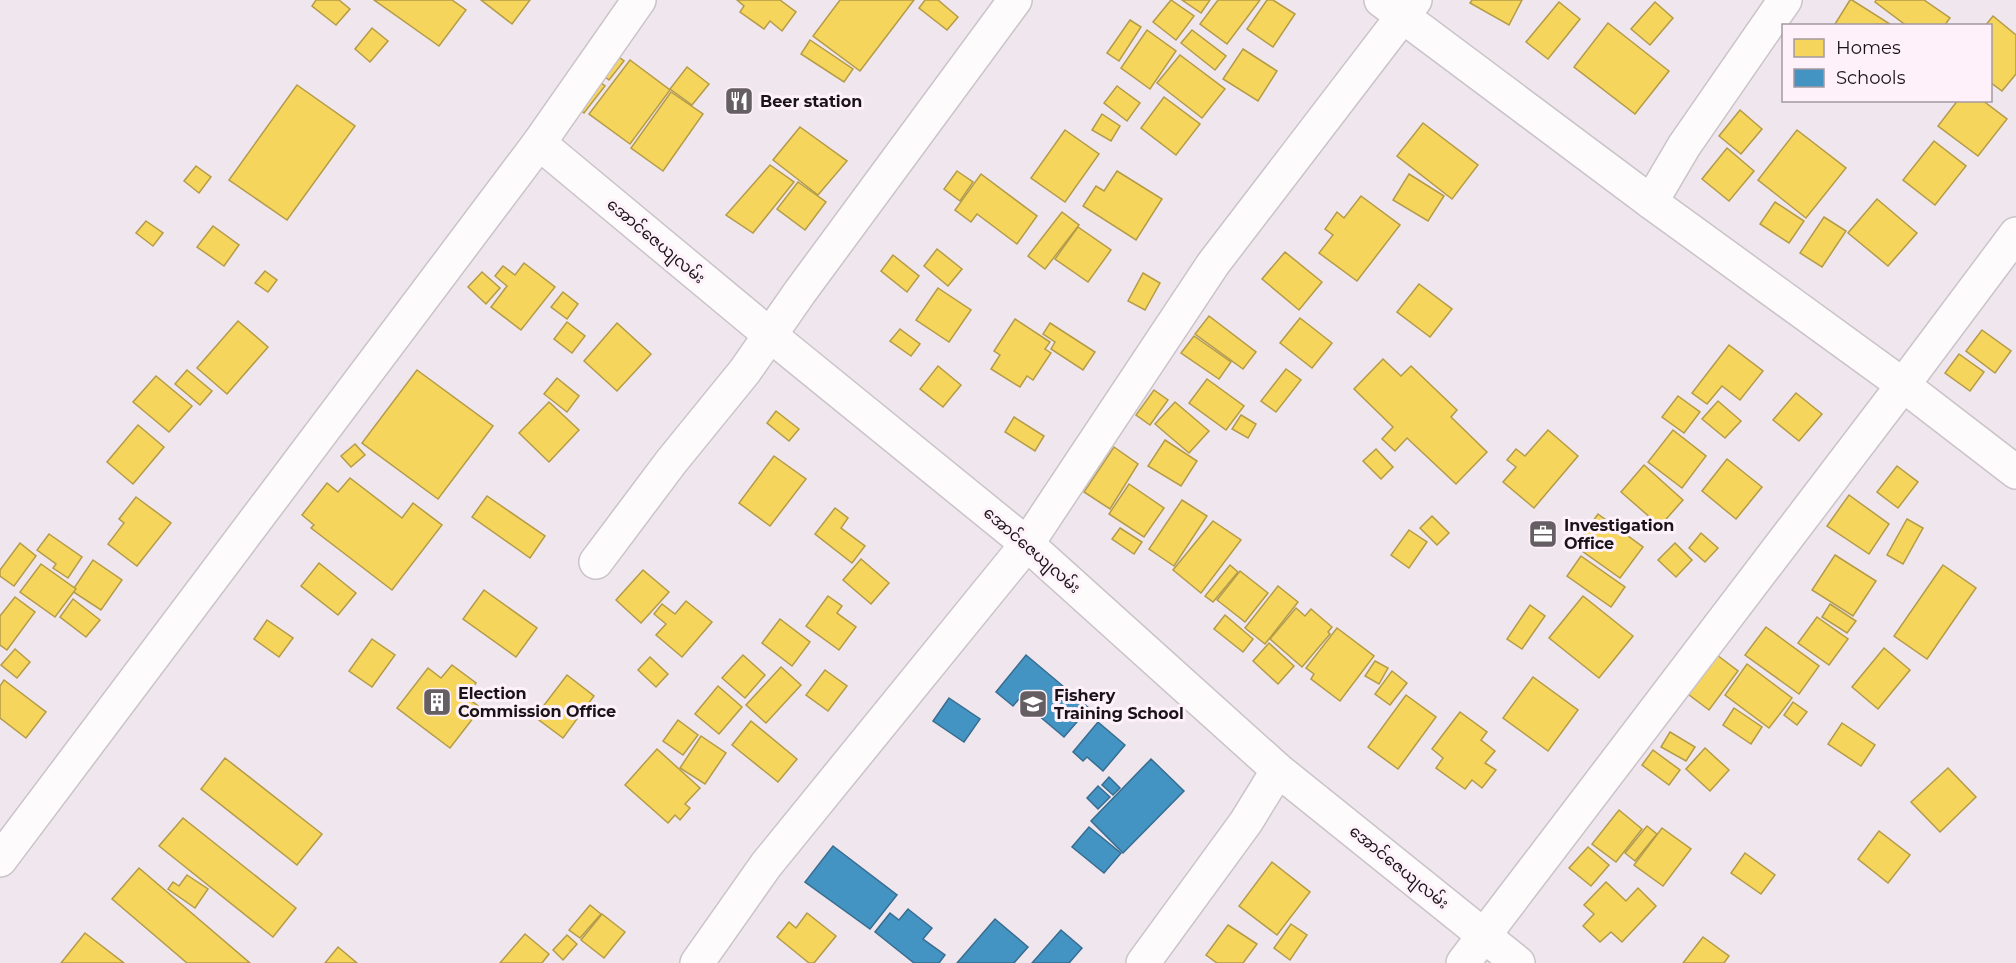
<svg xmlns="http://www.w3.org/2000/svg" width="2016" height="963" font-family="Montserrat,'Noto Sans Myanmar',sans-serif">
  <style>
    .homes { fill: #f6d55c; stroke: #b49b48; stroke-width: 1.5 }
    .schools { fill: #4393c3; stroke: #376d90; stroke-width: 1.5 }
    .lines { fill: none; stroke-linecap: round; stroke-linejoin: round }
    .minor-casing { stroke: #cac3c8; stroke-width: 36 }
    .minor { stroke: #fdfbfc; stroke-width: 33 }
    .labels { text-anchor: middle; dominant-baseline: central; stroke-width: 6; stroke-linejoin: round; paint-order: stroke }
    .poi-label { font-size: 16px; font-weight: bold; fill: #1a1418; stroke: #fef1fa; text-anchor: start }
    .street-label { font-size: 16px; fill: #1a1418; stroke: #fef1fa }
  </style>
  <rect width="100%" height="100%" fill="#f0e6ed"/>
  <g class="homes">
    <polygon points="316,0 339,0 350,9 336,25 312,6"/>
    <polygon points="374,0 452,0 466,10 439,46"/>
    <polygon points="481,0 530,0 512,24"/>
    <polygon points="737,0 780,0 796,12 782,31 770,21 764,29 740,12 744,6"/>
    <polygon points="840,0 914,0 860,71 813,36"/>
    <polygon points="925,0 938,0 958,17 947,30 919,8"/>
    <polygon points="1171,0 1194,16 1176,40 1153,22"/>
    <polygon points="1182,0 1210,0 1201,13"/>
    <polygon points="1218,0 1260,0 1227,44 1200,24"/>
    <polygon points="1267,0 1273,0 1295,14 1273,47 1247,29"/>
    <polygon points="1472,0 1522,0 1509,25 1470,3"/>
    <polygon points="1850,0 1852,0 1890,24 1838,26 1835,24"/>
    <polygon points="1876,0 1924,0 1950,18 1944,26 1907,26 1875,2"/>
    <polygon points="1559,2 1580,19 1548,59 1526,42"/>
    <polygon points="1655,2 1673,18 1650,45 1631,29"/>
    <polygon points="1993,16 2016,35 2016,74 2002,91 1990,82 1990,26 1985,26"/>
    <polygon points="1130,20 1141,27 1119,61 1107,53"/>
    <polygon points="1608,23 1669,71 1635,114 1574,67"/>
    <polygon points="372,28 388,41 370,62 355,49"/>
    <polygon points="1147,30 1176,51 1150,89 1121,68"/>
    <polygon points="1192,30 1226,56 1215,70 1181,43"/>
    <polygon points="810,40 853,69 844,82 801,54"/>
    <polygon points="1243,49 1277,71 1258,101 1223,79"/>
    <polygon points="612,52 624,61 609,80 598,71"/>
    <polygon points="1180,55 1225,89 1202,118 1157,83"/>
    <polygon points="630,60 670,90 630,144 589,114"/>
    <polygon points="687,67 709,84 692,105 670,89"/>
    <polygon points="593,77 605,86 584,113 573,104"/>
    <polygon points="297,85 355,126 287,220 229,180"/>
    <polygon points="1117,86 1140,103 1127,121 1104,103"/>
    <polygon points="671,92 703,114 663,171 631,148"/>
    <polygon points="1164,97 1200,124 1176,155 1141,128"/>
    <polygon points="1958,100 1982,100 2007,119 1978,156 1938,126"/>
    <polygon points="1740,110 1762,129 1741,154 1719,136"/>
    <polygon points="1102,114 1120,126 1111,141 1092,130"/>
    <polygon points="1423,123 1478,165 1452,199 1397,156"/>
    <polygon points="800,127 847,161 818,195 773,160"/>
    <polygon points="1065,130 1099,154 1065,202 1031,178"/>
    <polygon points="1797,130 1846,168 1806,218 1758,180"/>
    <polygon points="1934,141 1966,166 1935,205 1903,180"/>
    <polygon points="1727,148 1754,171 1729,201 1702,179"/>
    <polygon points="770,165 794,182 753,233 726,215"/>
    <polygon points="196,166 211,177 199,193 184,181"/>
    <polygon points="957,171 973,182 960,201 944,189"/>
    <polygon points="1117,171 1162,199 1136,240 1083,206 1096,186 1104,191"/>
    <polygon points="981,174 1037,216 1017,244 977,214 971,222 955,210"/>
    <polygon points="1409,174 1444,196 1428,221 1393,200"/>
    <polygon points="798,182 826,202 805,230 777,209"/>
    <polygon points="1361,196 1400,225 1357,281 1319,253 1333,235 1325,229 1337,212 1344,218"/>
    <polygon points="1877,199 1917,233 1888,266 1848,233"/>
    <polygon points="1775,202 1804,221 1789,243 1760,224"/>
    <polygon points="1062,212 1079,225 1045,269 1028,256"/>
    <polygon points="1824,217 1846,231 1822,267 1800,253"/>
    <polygon points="146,221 163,233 153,246 136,233"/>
    <polygon points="213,226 239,245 224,266 197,247"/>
    <polygon points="1078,227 1111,250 1088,282 1055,259"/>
    <polygon points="937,249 962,269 948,286 924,266"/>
    <polygon points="1285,252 1322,282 1299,310 1262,279"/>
    <polygon points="893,255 919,276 907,292 881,271"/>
    <polygon points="524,263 555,287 521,330 491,307 507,286 495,276 503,266 515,275"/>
    <polygon points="265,271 277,280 268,292 255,283"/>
    <polygon points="482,272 500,288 486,304 468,287"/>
    <polygon points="1143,273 1160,283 1145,310 1128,301"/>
    <polygon points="1419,284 1452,309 1430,337 1397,312"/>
    <polygon points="938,288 971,310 949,342 916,320"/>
    <polygon points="563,292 578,304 567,319 551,307"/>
    <polygon points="1209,316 1256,352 1243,369 1195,334"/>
    <polygon points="1300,318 1332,343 1312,368 1280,343"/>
    <polygon points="1015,319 1050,342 1045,349 1051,353 1033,380 1027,376 1020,387 991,369 1000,355 994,351"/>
    <polygon points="238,321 268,347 227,394 197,368"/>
    <polygon points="567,322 585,336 572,353 554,339"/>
    <polygon points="617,323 651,354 617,391 584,361"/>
    <polygon points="1050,323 1095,352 1083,370 1051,349 1055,342 1043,334"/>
    <polygon points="900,329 920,344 911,356 890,341"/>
    <polygon points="1982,330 2011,351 1995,373 1966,351"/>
    <polygon points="1194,336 1231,362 1219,379 1181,353"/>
    <polygon points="1729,345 1763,371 1740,400 1722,386 1707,404 1692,393"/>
    <polygon points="1959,354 1984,372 1970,391 1945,373"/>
    <polygon points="1383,359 1401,376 1411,366 1457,410 1451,417 1487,452 1456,484 1407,438 1395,451 1382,439 1393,427 1354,389"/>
    <polygon points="938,366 961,385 943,407 920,389"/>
    <polygon points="1286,369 1301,380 1276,412 1261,401"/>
    <polygon points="187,370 212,391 200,405 175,384"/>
    <polygon points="417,370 493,426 438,499 362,443"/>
    <polygon points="156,376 192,406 169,432 133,402"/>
    <polygon points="557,378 579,396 567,412 544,394"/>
    <polygon points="1207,379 1244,406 1226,430 1189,403"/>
    <polygon points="1154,390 1168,400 1150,425 1136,415"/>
    <polygon points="1796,393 1822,414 1799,441 1773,420"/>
    <polygon points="1678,396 1700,412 1684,433 1662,417"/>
    <polygon points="1718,401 1741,421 1725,438 1702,419"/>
    <polygon points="549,402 579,430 549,462 519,433"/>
    <polygon points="1175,402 1209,431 1189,453 1155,424"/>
    <polygon points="776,411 799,429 789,441 767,423"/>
    <polygon points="1241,415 1256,424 1248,438 1232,429"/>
    <polygon points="1014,417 1044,436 1035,451 1005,432"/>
    <polygon points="138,425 164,447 133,484 107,462"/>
    <polygon points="1548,430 1578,456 1534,508 1503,482 1516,467 1507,460 1516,449 1525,456"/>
    <polygon points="1673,430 1706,456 1682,488 1648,462"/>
    <polygon points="1165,440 1197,461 1181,486 1148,466"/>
    <polygon points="355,444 365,455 351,467 341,456"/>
    <polygon points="1114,447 1138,464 1110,509 1084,492"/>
    <polygon points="1376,449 1393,467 1381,479 1363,461"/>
    <polygon points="774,456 806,479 770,526 739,503"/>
    <polygon points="1727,459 1762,487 1736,519 1702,491"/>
    <polygon points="1644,465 1683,500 1660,526 1621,492"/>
    <polygon points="1897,466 1918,482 1898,508 1877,492"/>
    <polygon points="350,478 402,518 413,503 442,525 392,590 311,528 314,525 302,515 327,483 338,492"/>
    <polygon points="1129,484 1164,508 1144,537 1109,514"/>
    <polygon points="1849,495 1889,524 1869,554 1827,526"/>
    <polygon points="487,496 545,536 530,558 472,517"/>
    <polygon points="136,497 171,523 137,566 108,544 124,523 119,519"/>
    <polygon points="1182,500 1207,516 1174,566 1149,549"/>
    <polygon points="835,508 848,518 841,528 865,546 852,563 815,534"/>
    <polygon points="1598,514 1643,547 1620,578 1575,546"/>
    <polygon points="1432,516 1449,533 1437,545 1420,528"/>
    <polygon points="1907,519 1923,528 1903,564 1887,555"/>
    <polygon points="1213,521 1241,540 1201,593 1173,570"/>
    <polygon points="1120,528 1142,542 1134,554 1112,539"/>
    <polygon points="1409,530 1427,542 1409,568 1391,555"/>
    <polygon points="1701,533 1718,548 1705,562 1689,548"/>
    <polygon points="49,534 82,557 68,578 53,568 56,564 37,550"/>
    <polygon points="20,543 36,556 14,586 0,576 0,570"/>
    <polygon points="1675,543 1692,560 1676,577 1658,560"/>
    <polygon points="1835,555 1876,581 1853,616 1812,590"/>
    <polygon points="1581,556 1625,587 1611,607 1567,576"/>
    <polygon points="861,559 889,583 871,604 843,580"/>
    <polygon points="93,560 122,580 101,610 72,591"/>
    <polygon points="319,563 356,593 338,615 301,586"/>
    <polygon points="41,564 76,589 55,617 20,592"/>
    <polygon points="1230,565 1238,572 1213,602 1205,596"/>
    <polygon points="1943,565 1976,588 1927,659 1894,636"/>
    <polygon points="643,570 669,592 641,623 616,600"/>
    <polygon points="1240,571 1268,593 1245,622 1217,600"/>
    <polygon points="1278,586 1298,602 1265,644 1245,628"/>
    <polygon points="484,590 537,628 516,657 463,619"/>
    <polygon points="828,596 842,606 837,613 856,627 839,650 806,626"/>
    <polygon points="1583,596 1633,636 1599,678 1549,638"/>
    <polygon points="15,597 35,612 7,650 0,645 0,616"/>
    <polygon points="73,599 100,620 86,637 60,617"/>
    <polygon points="686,601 712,622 682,657 656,635 666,624 654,614 662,604 675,614"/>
    <polygon points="1830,604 1856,621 1847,633 1822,617"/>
    <polygon points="1530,605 1545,616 1522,649 1507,639"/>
    <polygon points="1296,608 1305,616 1311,609 1332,627 1328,632 1330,634 1302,667 1270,639"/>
    <polygon points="1225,615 1253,639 1243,652 1214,629"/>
    <polygon points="1817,617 1848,639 1829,665 1798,643"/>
    <polygon points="780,619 810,642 792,666 762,643"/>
    <polygon points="267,620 293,638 279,657 254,639"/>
    <polygon points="1766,627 1819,666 1799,694 1745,655"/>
    <polygon points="1337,628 1374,656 1340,701 1311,679 1314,674 1306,668"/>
    <polygon points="372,639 395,655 372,687 349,671"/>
    <polygon points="1269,643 1294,666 1278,684 1253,661"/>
    <polygon points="1884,648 1910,670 1878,709 1852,687"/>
    <polygon points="15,649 30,662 17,678 1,665"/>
    <polygon points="743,655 765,675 745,698 722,678"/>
    <polygon points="1717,655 1738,671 1709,710 1688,694"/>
    <polygon points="650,657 668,674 656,687 638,670"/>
    <polygon points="1375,661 1388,668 1379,684 1365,676"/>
    <polygon points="1747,664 1792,698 1769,728 1725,695"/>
    <polygon points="452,665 476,683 466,697 481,708 450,748 397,708 428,668 441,678"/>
    <polygon points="781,667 801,685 766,723 746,705"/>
    <polygon points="825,670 847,686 828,711 806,695"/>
    <polygon points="1392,671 1407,683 1390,705 1375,694"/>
    <polygon points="567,675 594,696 563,738 535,717"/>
    <polygon points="1533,677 1578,710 1548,751 1503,718"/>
    <polygon points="4,680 46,712 26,738 0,718 0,686"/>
    <polygon points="718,686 742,707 719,734 695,714"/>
    <polygon points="1406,695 1436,717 1398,769 1368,747"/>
    <polygon points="1793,702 1807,712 1797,725 1784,715"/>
    <polygon points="1734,708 1762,727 1751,744 1723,725"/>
    <polygon points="1460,712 1487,732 1481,740 1495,751 1485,763 1496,770 1482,788 1472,780 1465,789 1436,768 1443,758 1432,749"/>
    <polygon points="678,720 698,735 683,755 663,741"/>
    <polygon points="751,721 797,759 778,782 732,745"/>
    <polygon points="1842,723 1875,745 1861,766 1828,744"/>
    <polygon points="1670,732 1695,747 1686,761 1661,747"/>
    <polygon points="701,736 726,753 705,784 680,768"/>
    <polygon points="1705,748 1729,770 1710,791 1686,769"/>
    <polygon points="657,749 700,788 685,804 690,808 680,820 675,815 668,823 625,785"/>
    <polygon points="1653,750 1680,770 1669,785 1642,765"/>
    <polygon points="225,758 322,834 297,865 201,789"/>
    <polygon points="1948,768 1976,797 1940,832 1911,802"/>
    <polygon points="1619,810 1642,829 1616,862 1592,844"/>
    <polygon points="183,818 296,908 273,937 159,846"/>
    <polygon points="1647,826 1657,834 1635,861 1625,853"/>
    <polygon points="1662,828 1691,849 1663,886 1634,865"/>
    <polygon points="1879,831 1910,855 1888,883 1858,859"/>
    <polygon points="1588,847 1609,865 1591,886 1569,868"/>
    <polygon points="1745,853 1775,875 1761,894 1731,873"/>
    <polygon points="1272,862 1310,892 1277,935 1239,906"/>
    <polygon points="139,868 250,963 187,963 112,899"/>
    <polygon points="187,875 208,889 195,908 168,889 173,882 179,886"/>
    <polygon points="1606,882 1626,901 1638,888 1656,906 1622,942 1611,932 1600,942 1583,926 1594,914 1584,905"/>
    <polygon points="590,905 601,914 580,938 569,930"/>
    <polygon points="807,913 836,936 814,963 809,963 777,937 789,922 796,928"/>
    <polygon points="602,914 625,932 604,958 581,940"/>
    <polygon points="1291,924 1307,935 1290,960 1274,948"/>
    <polygon points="1228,925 1257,944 1243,963 1217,963 1206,955"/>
    <polygon points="85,933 124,963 61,963"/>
    <polygon points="525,934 549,954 542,963 500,963"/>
    <polygon points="567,935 577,944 563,960 553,950"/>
    <polygon points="1703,937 1729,956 1724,963 1683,963"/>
    <polygon points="338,947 357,963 325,963"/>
  </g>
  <g class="schools">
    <polygon points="1026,655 1089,708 1064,737 1019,699 1013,706 996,692"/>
    <polygon points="949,698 980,719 964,742 933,721"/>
    <polygon points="1098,722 1125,745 1103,771 1087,757 1083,761 1073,752"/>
    <polygon points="1151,759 1184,791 1123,853 1091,821"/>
    <polygon points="1109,777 1120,788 1113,795 1102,785"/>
    <polygon points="1098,786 1110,797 1098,809 1087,798"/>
    <polygon points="1089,827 1121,853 1104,873 1072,847"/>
    <polygon points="833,846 897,895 870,929 805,882"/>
    <polygon points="908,909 932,928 923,939 945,955 939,963 914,963 875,932 890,913 899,920"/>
    <polygon points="995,919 1028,947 1014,963 957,963"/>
    <polygon points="1061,930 1082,948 1069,963 1032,963"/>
  </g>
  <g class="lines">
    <g class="minor-casing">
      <g id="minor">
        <polyline points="1381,0 1651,202 1903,385 2016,472"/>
        <polyline points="539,143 770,335 1027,544 1278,770 1518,963"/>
        <polyline points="1651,202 1684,146 1785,0"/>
        <polyline points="596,562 671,462 745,371 800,292 1015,0"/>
        <polyline points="0,860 539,143 639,0"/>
        <polyline points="697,963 766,865 1027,544 1213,264 1415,0"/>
        <polyline points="1143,963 1246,822 1278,770"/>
        <polyline points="1463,963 1903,385 2016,234"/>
      </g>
    </g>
    <use href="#minor" class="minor"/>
  </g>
  <defs>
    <g id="restaurant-square" transform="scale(1.5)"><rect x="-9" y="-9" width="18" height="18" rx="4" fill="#655e63" stroke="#fef1fa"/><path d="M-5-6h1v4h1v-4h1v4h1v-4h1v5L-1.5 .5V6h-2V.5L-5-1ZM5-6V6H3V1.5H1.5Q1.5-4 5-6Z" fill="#fff"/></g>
    <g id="office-square" transform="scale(1.5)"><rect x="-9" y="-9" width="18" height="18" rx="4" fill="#655e63" stroke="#fef1fa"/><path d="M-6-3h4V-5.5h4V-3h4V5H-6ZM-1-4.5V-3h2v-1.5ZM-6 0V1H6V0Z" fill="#fff"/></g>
    <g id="building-square" transform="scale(1.5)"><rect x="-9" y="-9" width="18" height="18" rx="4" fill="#655e63" stroke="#fef1fa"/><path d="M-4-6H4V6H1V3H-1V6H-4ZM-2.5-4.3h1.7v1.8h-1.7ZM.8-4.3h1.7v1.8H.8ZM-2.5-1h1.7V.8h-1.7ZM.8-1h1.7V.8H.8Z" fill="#fff"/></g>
    <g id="school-square" transform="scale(1.5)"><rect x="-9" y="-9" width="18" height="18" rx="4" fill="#655e63" stroke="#fef1fa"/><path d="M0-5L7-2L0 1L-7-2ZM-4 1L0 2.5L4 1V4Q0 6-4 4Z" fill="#fff"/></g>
  </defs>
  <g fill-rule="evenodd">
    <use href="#restaurant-square" x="739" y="101"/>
    <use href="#office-square" x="1543" y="534"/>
    <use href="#building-square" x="437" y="702"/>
    <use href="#school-square" x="1033" y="704"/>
  </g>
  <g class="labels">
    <g class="poi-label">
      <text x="760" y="101">Beer station</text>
      <text x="1564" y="525">Investigation<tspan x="1564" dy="18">Office</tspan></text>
      <text x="458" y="693">Election<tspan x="458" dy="18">Commission Office</tspan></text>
      <text x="1054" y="695">Fishery<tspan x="1054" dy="18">Training School</tspan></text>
    </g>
    <g class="street-label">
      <text transform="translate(656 241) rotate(40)">အောင်ဇေယျလမ်း</text>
      <text transform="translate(1032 550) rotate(41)">အောင်ဇေယျလမ်း</text>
      <text transform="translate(1399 867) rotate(39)">အောင်ဇေယျလမ်း</text>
    </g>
  </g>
  <rect x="1782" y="24" width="210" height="78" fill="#fef1fa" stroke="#a399a0" stroke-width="1.5"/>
  <rect x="1794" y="39" width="30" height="18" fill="#f6d55c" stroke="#a399a0" stroke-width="1.5"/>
  <text x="1836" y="54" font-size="18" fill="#1a1418">Homes</text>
  <rect x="1794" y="69" width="30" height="18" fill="#4393c3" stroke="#a399a0" stroke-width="1.5"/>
  <text x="1836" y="84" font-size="18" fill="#1a1418">Schools</text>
</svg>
